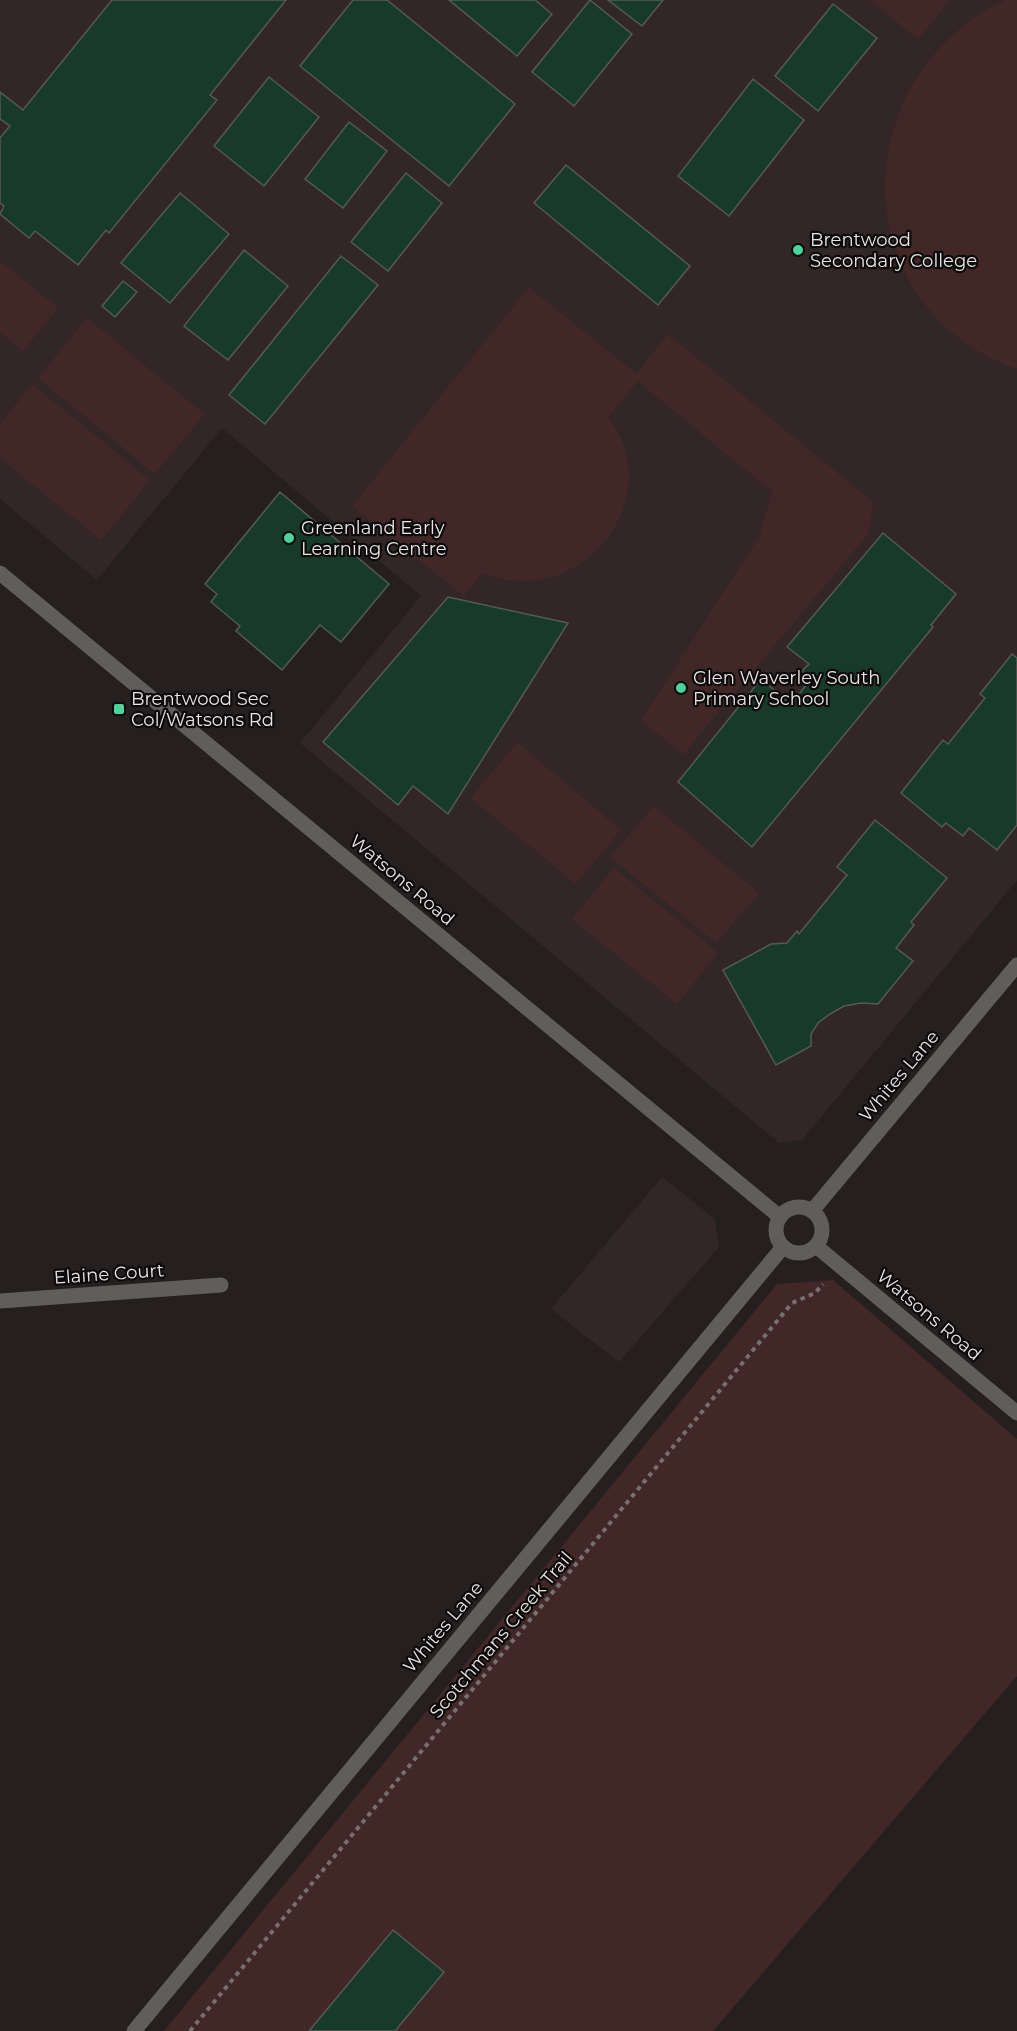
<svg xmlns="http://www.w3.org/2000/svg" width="1017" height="2031" font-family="Montserrat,sans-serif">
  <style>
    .built { fill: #322626 }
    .green { fill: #422727 }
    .building { fill: #173a2a; stroke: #555a57; stroke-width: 1.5 }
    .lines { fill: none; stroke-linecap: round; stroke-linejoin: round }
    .path { stroke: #75706f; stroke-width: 4; stroke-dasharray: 4.5 4.5; stroke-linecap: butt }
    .minor { stroke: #605d5d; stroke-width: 15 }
    .poi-dot { fill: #4ad49c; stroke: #0c0a0a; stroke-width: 2 }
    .labels { text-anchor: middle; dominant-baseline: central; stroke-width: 4.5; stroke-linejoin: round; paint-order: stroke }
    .poi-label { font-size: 18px; fill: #e9e5e5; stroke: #0c0a0a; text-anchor: start }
    .street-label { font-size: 18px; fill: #e9e5e5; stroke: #0c0a0a }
  </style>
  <rect width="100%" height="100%" fill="#25201f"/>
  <g class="built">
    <polygon points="0,0 1017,0 1017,880 802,1140 779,1143 300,743 421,596 222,428 97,580 0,499"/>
    <polygon points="662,1177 715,1219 719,1247 619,1362 551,1309"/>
  </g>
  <g class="green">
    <polygon points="870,0 950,0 918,39"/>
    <path d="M1005,0h12v369c-173,-60 -174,-291 -12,-369z"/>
    <polygon points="0,261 58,308 23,351 0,332"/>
    <path d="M529,287l107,87 32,-40 205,168 -4,31 -186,222 -42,-35 118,-183 13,-45 -134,-111 -30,36c63,81 -27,196 -126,156l-18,23 -112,-90z"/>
    <polygon points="87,318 204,414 155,474 38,378"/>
    <polygon points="32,384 150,480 101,540 0,458 0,424"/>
    <polygon points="517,742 621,830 576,884 471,798"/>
    <polygon points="654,806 759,893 716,943 610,857"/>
    <polygon points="614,868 718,953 677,1004 572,919"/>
    <polygon points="833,1280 1017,1439 1017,1676 713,2031 164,2031 777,1284"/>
  </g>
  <g class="building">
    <polygon points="112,0 286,0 210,95 217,100 109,233 106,230 78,265 35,231 29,238 0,214 4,206 0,203 0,138 10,126 0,119 0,92 23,110"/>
    <polygon points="353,0 387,0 515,104 449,186 300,66"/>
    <polygon points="449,0 535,0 552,14 517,56"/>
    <polygon points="590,0 632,34 574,106 532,72"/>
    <polygon points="608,0 663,0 642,26"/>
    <polygon points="833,4 877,38 818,111 775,76"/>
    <polygon points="269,77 319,117 264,186 214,146"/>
    <polygon points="753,79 804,120 729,216 678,176"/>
    <polygon points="349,122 387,151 343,208 305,179"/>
    <polygon points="566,165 690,266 658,305 534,203"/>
    <polygon points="406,173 442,203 388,271 351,242"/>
    <polygon points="180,193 229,234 170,303 121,263"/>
    <polygon points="244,250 288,286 228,360 184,326"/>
    <polygon points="341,256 378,285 265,424 229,395"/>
    <polygon points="123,281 137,292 115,317 102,306"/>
    <polygon points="280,492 389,584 341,642 320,625 282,670 236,631 240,626 211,602 217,594 205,584"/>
    <polygon points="883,533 956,594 931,625 933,627 752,847 678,782 761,679 791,704 811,679 802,671 809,664 787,647"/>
    <polygon points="448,597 568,623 448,814 413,786 398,805 323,742"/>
    <polygon points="1012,654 1017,658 1017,825 997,850 969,828 963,836 946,823 942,827 901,793 943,740 948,744 985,698 980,694"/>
    <polygon points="875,820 947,878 911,922 914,925 896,948 913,961 878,1004 861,1003 844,1006 830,1014 818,1023 811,1034 811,1046 776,1065 723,970 771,944 787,943 797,931 799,934 847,875 837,867"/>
    <polygon points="393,1930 444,1972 395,2031 309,2031"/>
  </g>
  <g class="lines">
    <polyline class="path" points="190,2031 792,1303 815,1293 823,1284"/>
    <g class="minor">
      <polyline points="0,573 780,1217"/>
      <circle cx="799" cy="1230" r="23"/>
      <polyline points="812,1211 1017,965"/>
      <polyline points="816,1246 1017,1413"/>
      <polyline points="0,1301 221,1285"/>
      <polyline points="134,2031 783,1247"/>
    </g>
  </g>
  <g class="poi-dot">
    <circle cx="798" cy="250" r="6"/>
    <circle cx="289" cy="538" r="6"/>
    <circle cx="681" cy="688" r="6"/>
    <rect x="113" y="703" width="12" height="12" rx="3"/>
  </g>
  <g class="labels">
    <g class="poi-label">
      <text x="810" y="240">Brentwood<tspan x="810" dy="21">Secondary College</tspan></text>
      <text x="301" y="528">Greenland Early<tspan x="301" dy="21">Learning Centre</tspan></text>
      <text x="693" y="678">Glen Waverley South<tspan x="693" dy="21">Primary School</tspan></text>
      <text x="131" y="699">Brentwood Sec<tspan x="131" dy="21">Col/Watsons Rd</tspan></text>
    </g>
    <g class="street-label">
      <text transform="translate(402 880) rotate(40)">Watsons Road</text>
      <text transform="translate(899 1076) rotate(-50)">Whites Lane</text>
      <text transform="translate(109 1274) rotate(-4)">Elaine Court</text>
      <text transform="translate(929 1315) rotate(40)">Watsons Road</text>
      <text transform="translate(443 1627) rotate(-50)">Whites Lane</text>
      <text transform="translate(501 1635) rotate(-50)">Scotchmans Creek Trail</text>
    </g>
  </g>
</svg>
